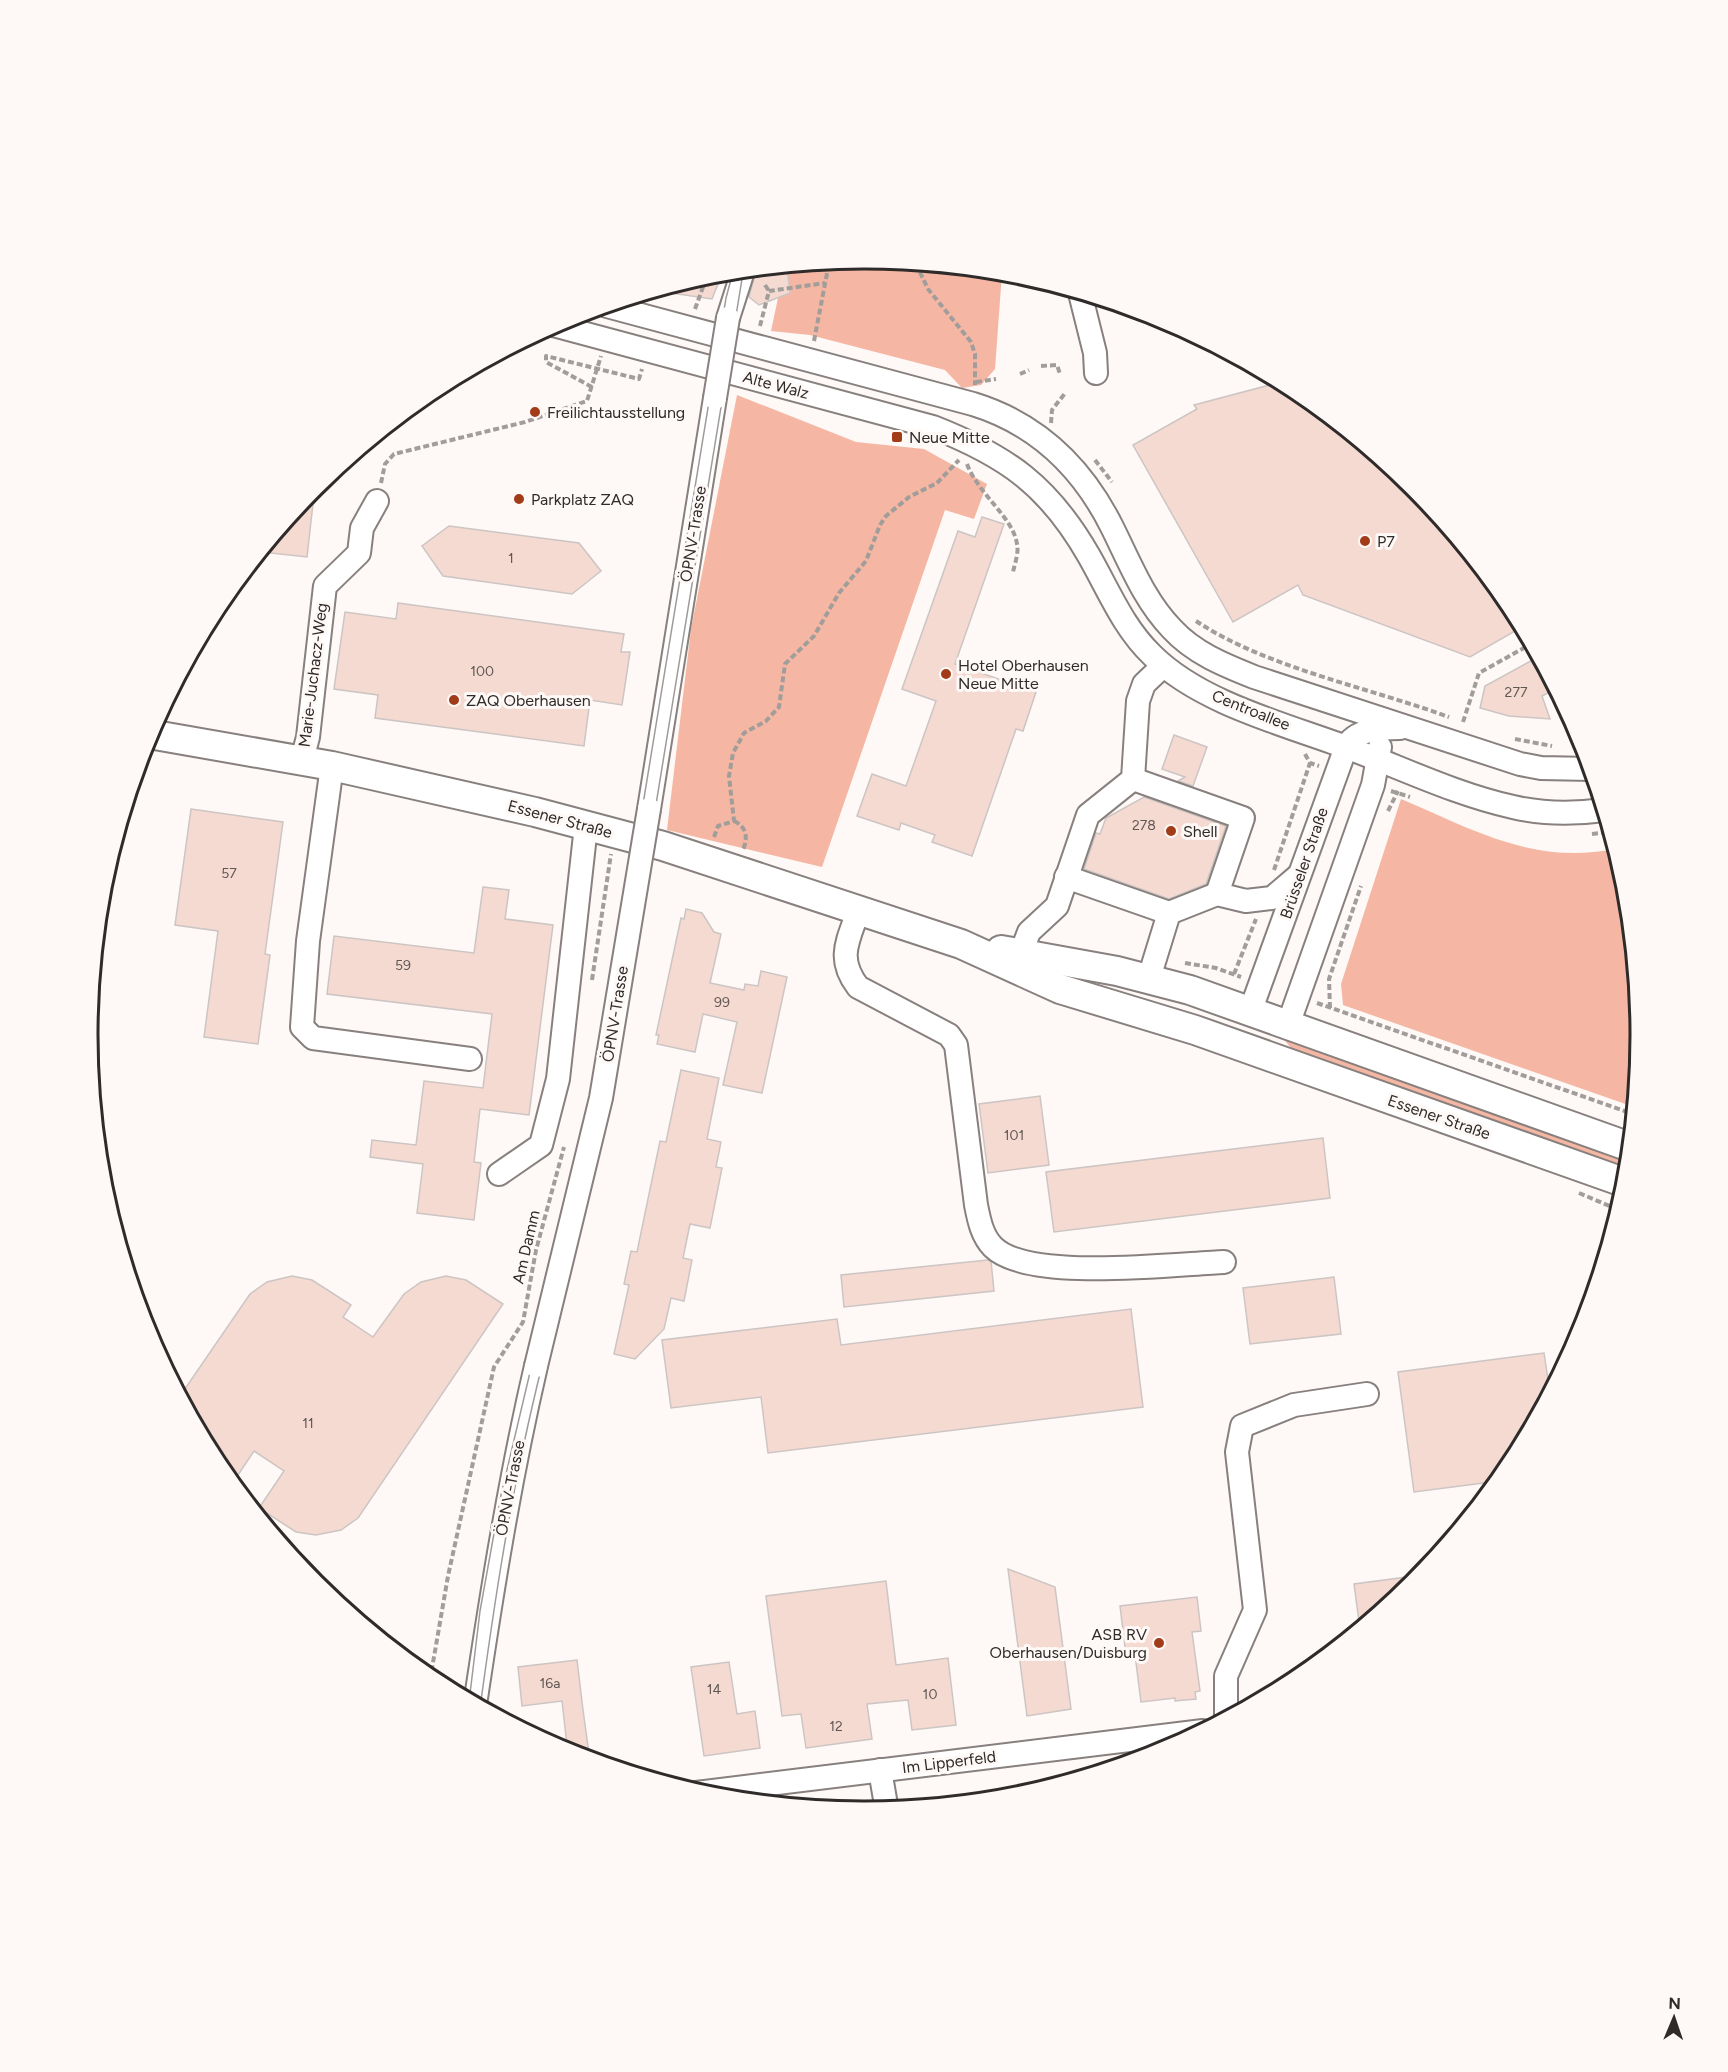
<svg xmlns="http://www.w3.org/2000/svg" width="1728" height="2072" font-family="Figtree,sans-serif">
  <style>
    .green { fill: #f5b7a3 }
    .building { fill: #f5dad2; stroke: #ccc5c3; stroke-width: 1.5 }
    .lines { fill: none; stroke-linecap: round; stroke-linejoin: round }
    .minor-casing { stroke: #87807e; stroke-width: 26 }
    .major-casing { stroke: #87807e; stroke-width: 32 }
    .path { stroke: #a19d9b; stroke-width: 4; stroke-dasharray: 6 3; stroke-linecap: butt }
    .minor { stroke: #fff; stroke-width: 22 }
    .major { stroke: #fff; stroke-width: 28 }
    .tram { stroke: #9f9b99; stroke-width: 1.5 }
    .minor-bridge-casing { stroke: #87807e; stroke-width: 26; stroke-linecap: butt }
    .minor-bridge { stroke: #fff; stroke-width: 22 }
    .poi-dot { fill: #a23b18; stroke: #fef8f6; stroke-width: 2 }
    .labels { text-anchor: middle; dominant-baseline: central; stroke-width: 6; stroke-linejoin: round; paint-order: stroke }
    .number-label { font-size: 14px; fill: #605754 }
    .street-label { font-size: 16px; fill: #2e2b2a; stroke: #fef8f6 }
    .poi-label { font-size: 16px; fill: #2e2b2a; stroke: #fef8f6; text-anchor: start }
    .rim { fill: none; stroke: #2e2b2a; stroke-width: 3 }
  </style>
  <rect width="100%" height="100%" fill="#fef8f6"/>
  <g class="green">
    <polygon points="864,259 1002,273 995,369 981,385 962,388 945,370 810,335 771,331 778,298 790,293 787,267"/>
    <polygon points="737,395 856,442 924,449 987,484 974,519 945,510 822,867 667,830 691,629"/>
    <path d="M1401,799c73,31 132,66 214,50l11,36 15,151 -7,71 -291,-102 -2,-21z"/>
    <polygon points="1281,1036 1629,1154 1628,1172 1296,1054"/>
  </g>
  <g class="building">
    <polygon points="787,267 790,293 759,305 749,297 756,270"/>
    <polygon points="728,272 727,278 722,274 712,299 657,291 713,274"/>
    <polygon points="1281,382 1296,390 1414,487 1510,605 1522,627 1470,657 1303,595 1298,585 1233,622 1133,445 1197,409 1194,405"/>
    <polygon points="315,486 307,557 261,552"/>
    <polygon points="982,517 1004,524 955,664 1036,692 1023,731 1016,729 972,856 932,842 935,835 901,823 899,830 857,816 872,774 906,786 936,701 902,689 958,531 975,537"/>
    <polygon points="449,526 579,543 601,571 572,594 443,576 422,546"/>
    <polygon points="398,603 624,634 621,652 630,652 622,705 590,700 584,746 375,718 378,695 334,689 345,612 396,619"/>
    <polygon points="1538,657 1556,689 1542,696 1550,719 1509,716 1480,708 1485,686"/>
    <polygon points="1174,735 1207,747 1193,786 1178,781 1185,777 1162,769"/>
    <polygon points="1144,797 1226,826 1206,884 1169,899 1084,869 1096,833 1100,834 1106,818"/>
    <polygon points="191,809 283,822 265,954 270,955 258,1044 204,1037 218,931 175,925"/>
    <polygon points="483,887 509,890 505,919 553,925 529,1115 480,1109 474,1162 481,1163 474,1220 417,1213 423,1164 370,1157 372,1140 416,1145 424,1081 483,1088 492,1014 327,994 334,936 474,953"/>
    <polygon points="686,909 702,913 714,932 721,934 710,983 744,990 745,984 758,986 761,971 787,977 762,1093 723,1085 737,1022 703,1014 695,1052 657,1044 659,1035 656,1035 681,918 684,919"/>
    <polygon points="681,1070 719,1078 707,1139 721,1142 716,1167 722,1168 710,1228 690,1224 683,1258 692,1260 684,1301 671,1298 664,1329 635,1359 614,1354 629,1285 624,1284 631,1251 637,1252 660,1141 666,1142"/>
    <polygon points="1040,1096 1049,1165 988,1173 979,1104"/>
    <polygon points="1323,1138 1330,1198 1054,1232 1046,1172"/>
    <polygon points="988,1260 991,1261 994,1291 844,1307 841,1275"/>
    <polygon points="292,1276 312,1280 351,1305 343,1317 373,1337 404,1294 421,1282 446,1276 466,1280 503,1304 358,1518 341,1530 316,1535 296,1532 259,1508 284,1471 254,1451 232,1484 218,1467 180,1396 250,1294 267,1282"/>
    <polygon points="1334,1277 1341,1334 1250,1344 1243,1288"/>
    <polygon points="1131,1309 1143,1407 768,1453 761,1397 671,1408 662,1340 837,1319 841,1345"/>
    <polygon points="1544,1353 1550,1393 1510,1468 1499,1481 1414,1492 1398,1372"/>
    <polygon points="1008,1569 1055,1587 1071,1709 1027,1716"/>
    <polygon points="1422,1575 1413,1586 1360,1629 1354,1584"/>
    <polygon points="886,1581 896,1665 948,1658 956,1725 912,1730 908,1700 867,1704 872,1739 806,1748 801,1714 782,1716 766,1596"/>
    <polygon points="1197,1597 1201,1631 1192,1632 1200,1691 1195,1692 1196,1699 1175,1701 1175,1698 1141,1702 1135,1655 1126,1655 1120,1606"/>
    <polygon points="577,1660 583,1710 590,1761 568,1754 562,1701 522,1706 518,1667"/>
    <polygon points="729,1662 737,1714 755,1711 760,1748 704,1756 691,1667"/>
  </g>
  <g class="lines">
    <g class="minor-casing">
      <g id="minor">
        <polyline points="1080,293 1095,353 1096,373"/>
        <path d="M607,306l366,98c65,20 109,63 139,123 18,36 32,73 60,102 22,24 52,36 82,48l266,87 21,4 50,1"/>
        <polyline points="728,318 743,271"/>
        <path d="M553,325l380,102c74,29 116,59 156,129 20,35 34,71 63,99 49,49 136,70 199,94 53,20 107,46 162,58 30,7 61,7 91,3"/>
        <polyline points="302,760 308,737 325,586 359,553 362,528 377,501"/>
        <polyline points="332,766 308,941 302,1027 313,1038 470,1059"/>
        <polyline points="1133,779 1243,818 1217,894"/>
        <polyline points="649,809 715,398"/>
        <polyline points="1066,877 1169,913 1217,894 1246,901 1272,898 1299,875"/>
        <path d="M859,909c-11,32 -23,49 -1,78l91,48 7,10 20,160c3,15 6,31 17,42 35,35 181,17 231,15"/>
        <polyline points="1021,953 1029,932 1057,906 1088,815 1133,779 1138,701 1144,684 1163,666"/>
        <polyline points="1149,978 1169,913"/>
        <path d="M1250,1012l96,-265c10,-18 35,-19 54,-19"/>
        <polyline points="1288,1025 1373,785 1380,747"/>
        <polyline points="499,1174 541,1145 558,1079 586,826"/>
        <path d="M475,1705c17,-114 35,-227 61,-339"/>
        <polyline points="1226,1719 1226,1676 1255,1610 1237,1452 1242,1426 1294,1405 1367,1394"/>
        <polyline points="880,1770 887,1811"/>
        <polyline points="696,1793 1203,1731"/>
      </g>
    </g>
    <g class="major-casing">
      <g id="major">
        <polyline points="149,734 332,766 535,812 663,846 961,944 1060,989 1195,1030 1626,1183"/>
        <polyline points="1001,950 1117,971 1190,990 1630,1147"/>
      </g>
    </g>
    <g class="path">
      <polyline points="916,264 928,289 971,342 975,354 975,385"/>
      <polyline points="765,285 769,291"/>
      <polyline points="695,309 707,276"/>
      <polyline points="760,326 769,291 825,283"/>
      <polyline points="814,341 829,263"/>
      <polyline points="1041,366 1057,365 1060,374"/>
      <polyline points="1020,374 1029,370"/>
      <polyline points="976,382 996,379"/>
      <polyline points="592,387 546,362 546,356 639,379 642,369"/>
      <polyline points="1051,423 1052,410 1066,392"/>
      <polyline points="1095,460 1112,482"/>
      <path d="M967,464c11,30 46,53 50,80 2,8 -2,19 -4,28"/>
      <polyline points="381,483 385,464 394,454 525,422 587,401 601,356"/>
      <path d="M1196,621c71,47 171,66 253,96"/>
      <polyline points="1528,646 1533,655"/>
      <polyline points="1553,690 1583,746"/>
      <polyline points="1463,722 1479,673 1531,644"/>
      <polyline points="1515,739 1552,746"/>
      <polyline points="1305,754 1310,763 1319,766"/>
      <polyline points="1391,791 1410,797"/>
      <polyline points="1388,811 1398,791"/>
      <path d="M734,821c13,6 14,17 9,29"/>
      <polyline points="1592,834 1610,832"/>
      <polyline points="714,837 718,826 734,821 729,776 733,753 744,733 766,721 779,707 785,664 814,636 839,593 866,561 880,525 886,516 909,497 937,483 959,460"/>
      <polyline points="1274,870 1310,763"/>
      <polyline points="1185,963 1216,968 1241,977"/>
      <polyline points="1234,974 1256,919"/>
      <polyline points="592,980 611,854"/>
      <polyline points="1317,1003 1633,1114"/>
      <polyline points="1330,1008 1329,979 1361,886"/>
      <polyline points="1579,1193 1619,1210"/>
      <polyline points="430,1680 448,1576 494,1367 523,1322 536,1250 564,1147"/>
    </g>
    <use href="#minor" class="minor"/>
    <use href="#major" class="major"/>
    <g class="tram">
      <polyline points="469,1702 480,1611 501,1495 562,1237 607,1024 726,298 733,272"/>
      <path d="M480,1708c13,-95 27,-190 48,-283 27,-122 63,-241 86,-364l128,-782"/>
    </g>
    <g class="minor-bridge-casing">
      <g id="minor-bridge">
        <polyline points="715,398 728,318"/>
        <polyline points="536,1366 601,1098 649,809"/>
      </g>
    </g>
    <use href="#minor-bridge" class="minor-bridge"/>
  </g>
  <g class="poi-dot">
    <circle cx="535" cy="412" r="6"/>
    <rect x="891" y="431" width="12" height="12" rx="3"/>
    <circle cx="519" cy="499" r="6"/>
    <circle cx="1365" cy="541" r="6"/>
    <circle cx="946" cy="674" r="6"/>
    <circle cx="454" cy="700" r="6"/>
    <circle cx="1171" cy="831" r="6"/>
    <circle cx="1159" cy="1643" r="6"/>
  </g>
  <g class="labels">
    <g class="number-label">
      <text x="511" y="558">1</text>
      <text x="482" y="671">100</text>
      <text x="1516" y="692">277</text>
      <text x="1144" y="825">278</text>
      <text x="229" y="873">57</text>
      <text x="403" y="965">59</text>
      <text x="722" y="1002">99</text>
      <text x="1014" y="1135">101</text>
      <text x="308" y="1423">11</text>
      <text x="550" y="1683">16a</text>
      <text x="714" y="1689">14</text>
      <text x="930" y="1694">10</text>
      <text x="836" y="1726">12</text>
    </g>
    <g class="street-label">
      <text transform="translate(776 385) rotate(15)">Alte Walz</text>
      <text transform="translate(693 534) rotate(-81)">ÖPNV-Trasse</text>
      <text transform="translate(313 675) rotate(-83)">Marie-Juchacz-Weg</text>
      <text transform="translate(1251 710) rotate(22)">Centroallee</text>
      <text transform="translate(560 819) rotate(15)">Essener Straße</text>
      <text transform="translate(1304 863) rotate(-71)">Brüsseler Straße</text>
      <text transform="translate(615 1014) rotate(-81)">ÖPNV-Trasse</text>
      <text transform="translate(1439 1117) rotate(19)">Essener Straße</text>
      <text transform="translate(526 1247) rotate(-77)">Am Damm</text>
      <text transform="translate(510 1488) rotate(-79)">ÖPNV-Trasse</text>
      <text transform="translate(949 1762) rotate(-7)">Im Lipperfeld</text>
    </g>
    <g class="poi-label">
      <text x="547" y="412">Freilichtausstellung</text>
      <text x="909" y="437">Neue Mitte</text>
      <text x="531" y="499">Parkplatz ZAQ</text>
      <text x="1377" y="541">P7</text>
      <text x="958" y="665">Hotel Oberhausen<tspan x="958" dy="18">Neue Mitte</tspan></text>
      <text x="466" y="700">ZAQ Oberhausen</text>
      <text x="1183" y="831">Shell</text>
      <text x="1147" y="1634" text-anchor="end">ASB RV<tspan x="1147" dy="18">Oberhausen/Duisburg</tspan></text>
    </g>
  </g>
  <path d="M0 0H1728V2072H0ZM98 1035a766 766 0 1 1 1532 0a766 766 0 1 1-1532 0Z" fill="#fef8f6" fill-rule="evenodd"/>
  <path class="rim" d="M98 1035a766 766 0 1 1 1532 0a766 766 0 1 1-1532 0Z"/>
  <g transform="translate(1674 2018) rotate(2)" stroke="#fef8f6" stroke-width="4.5" paint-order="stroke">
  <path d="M0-4.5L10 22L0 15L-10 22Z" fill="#2e2b2a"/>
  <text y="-9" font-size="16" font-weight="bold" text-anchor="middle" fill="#2e2b2a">N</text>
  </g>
</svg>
